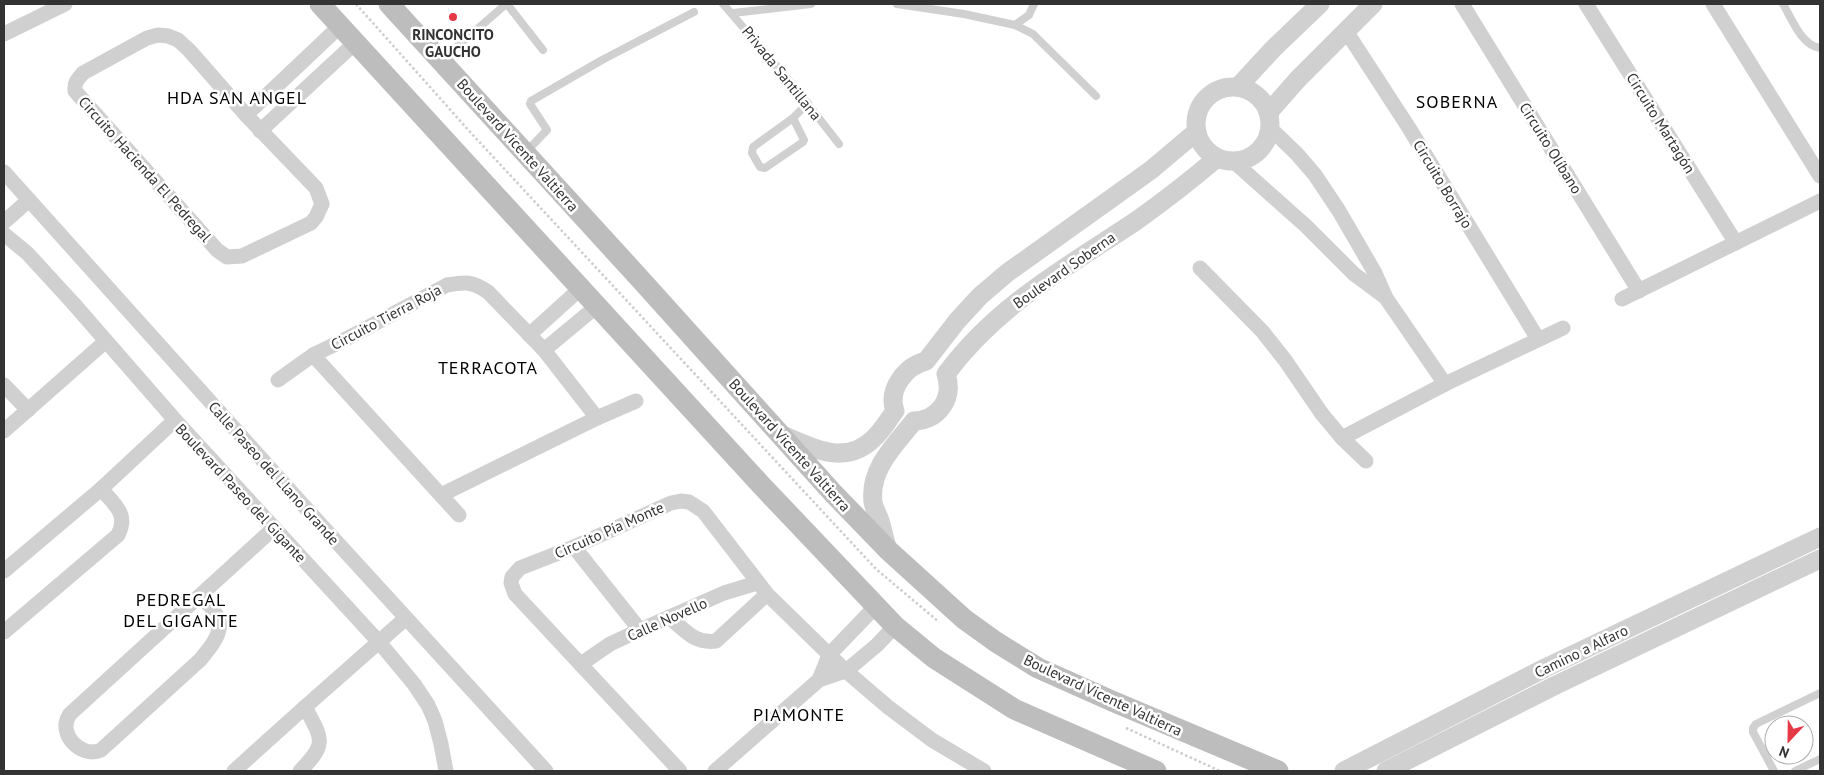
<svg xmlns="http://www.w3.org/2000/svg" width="1824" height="775" font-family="'PT Sans',sans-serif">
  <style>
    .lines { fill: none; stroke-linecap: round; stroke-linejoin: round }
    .path { stroke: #cdcdcd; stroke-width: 2.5; stroke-dasharray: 2.5 2.5; stroke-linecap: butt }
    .service { stroke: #d0d0d0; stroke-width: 8 }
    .minor { stroke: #d0d0d0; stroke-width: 15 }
    .tertiary { stroke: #d0d0d0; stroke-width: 19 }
    .secondary { stroke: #bdbdbd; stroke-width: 21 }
    .poi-dot { fill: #e63946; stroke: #fff; stroke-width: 2 }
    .labels { text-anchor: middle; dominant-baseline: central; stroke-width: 5; stroke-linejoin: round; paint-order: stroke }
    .poi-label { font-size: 15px; font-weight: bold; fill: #333; stroke: #fff }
    .street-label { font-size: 15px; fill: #333; stroke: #fff }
    .quarter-label { font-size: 18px; letter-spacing: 1px; fill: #000; stroke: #fff }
  </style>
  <rect width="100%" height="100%" fill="#fff"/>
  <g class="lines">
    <g class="path">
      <polyline points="356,4 471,133 876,569 939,622"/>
      <polyline points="1126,728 1220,771"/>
    </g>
    <g class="service">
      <polyline points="507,4 543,50"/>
      <polyline points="723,4 793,85 839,144"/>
      <polyline points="897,4 964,14 1015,25 1033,34 1096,96"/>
      <path d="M1783,4c9,15 18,41 37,44"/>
      <polyline points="733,13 811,4"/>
      <polyline points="1015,25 1029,15 1034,4"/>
      <polyline points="443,59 506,4"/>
      <polyline points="793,118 804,140 803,142 765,168 760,167 752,153 753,147 793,118 808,103"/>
      <polyline points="527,151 547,130 530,104 531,101 602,60 694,12"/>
      <polyline points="1774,771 1753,732 1753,728 1756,724 1820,693"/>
      <polyline points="1795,771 1820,759"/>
    </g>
    <g class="minor">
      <polyline points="1462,4 1639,291"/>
      <polyline points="1586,4 1736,243"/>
      <polyline points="1713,4 1820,176"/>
      <polyline points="1346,31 1409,128 1538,339"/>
      <polyline points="4,34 65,4"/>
      <path d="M158,35l10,1 10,4 11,10 57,65 70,73 6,16 -6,13 -5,6 -69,33 -15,1 -10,-7 -142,-159c-1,-9 3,-12 8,-18l64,-35z"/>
      <polyline points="246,115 340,26"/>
      <polyline points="1271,129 1297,154 1315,175 1339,211 1375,273 1386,298 1445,384"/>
      <polyline points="260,131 355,43"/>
      <polyline points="1233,161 1306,226 1354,274 1385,297"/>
      <polyline points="4,172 312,515 546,771"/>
      <polyline points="4,222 29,200"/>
      <polyline points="4,234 27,253 73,303 175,420 379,642 414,684 428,705 435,721 441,744 446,771"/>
      <polyline points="1200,268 1262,331 1285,360 1322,414 1342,438 1366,461"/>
      <polyline points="1622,299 1820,201"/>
      <polyline points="529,335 581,288"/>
      <polyline points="544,350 597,306"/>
      <polyline points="313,355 459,515"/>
      <path d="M278,380l35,-25 35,-17 99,-53c18,-3 25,-4 41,7l56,58 53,68"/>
      <polyline points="4,385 28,410"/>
      <polyline points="4,431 106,341"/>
      <polyline points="1342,438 1445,384 1563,328"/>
      <polyline points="441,495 597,418 636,401"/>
      <polyline points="574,547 640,630"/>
      <polyline points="4,571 101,489 175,420"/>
      <path d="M201,596c5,6 14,14 17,22 6,15 -9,31 -18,42l-99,90c-20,9 -45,-17 -31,-36l204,-186"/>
      <path d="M669,617c16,13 25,27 47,24l51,-47"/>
      <path d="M4,632l114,-97c11,-21 -4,-31 -17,-46"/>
      <polyline points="581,664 610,644 640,630 724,593 757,583"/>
      <polyline points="819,680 829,655 875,607"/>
      <polyline points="234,771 305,707 406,618"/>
      <path d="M300,771c28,-28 22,-32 5,-64"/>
      <polyline points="680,771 515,594 511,583 512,577 520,568 574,547 671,503 681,501 689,502 703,511 767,594 846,671 888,707 932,740 984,771"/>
      <polyline points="715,771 819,680 846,671 877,645 895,626"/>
    </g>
    <g class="tertiary">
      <circle cx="1233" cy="124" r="37"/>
      <polyline points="1238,87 1273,49 1320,4"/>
      <polyline points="1269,112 1298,79 1373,4"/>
      <path d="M780,434c31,13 64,33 93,5 9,-8 15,-19 22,-28 -8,-22 11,-45 31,-50l31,-40 23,-25 27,-23 144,-103 45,-38"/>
      <path d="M888,550c-3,-9 -5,-18 -7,-26 -2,-8 -7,-15 -8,-22 -4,-33 22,-57 41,-81 25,-1 40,-23 32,-47 51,-69 121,-107 190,-153 28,-20 55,-41 81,-63"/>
      <polyline points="1344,771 1545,668 1820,537"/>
      <polyline points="1386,771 1556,685 1820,559"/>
    </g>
    <g class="secondary">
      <polyline points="320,4 762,486 895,626 934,658 1014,709 1156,771"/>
      <polyline points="389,4 642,281 832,492 888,550 964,619 996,642 1038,668 1112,701 1278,771"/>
    </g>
  </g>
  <circle class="poi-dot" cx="453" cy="17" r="5"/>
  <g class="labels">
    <g class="poi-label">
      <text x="453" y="34">RINCONCITO<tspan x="453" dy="17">GAUCHO</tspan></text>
    </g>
    <g class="street-label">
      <text transform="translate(782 73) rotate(51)">Privada Santillana</text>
      <text transform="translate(1661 123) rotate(58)">Circuito Martagón</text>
      <text transform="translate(518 145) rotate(48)">Boulevard Vicente Valtierra</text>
      <text transform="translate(1551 148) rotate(58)">Circuito Olíbano</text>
      <text transform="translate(145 169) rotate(48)">Circuito Hacienda El Pedregal</text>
      <text transform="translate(1443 184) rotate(59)">Circuito Borrajo</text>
      <text transform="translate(1064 270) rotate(-35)">Boulevard Soberna</text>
      <text transform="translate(386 317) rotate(-28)">Circuito Tierra Roja</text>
      <text transform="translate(790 445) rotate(48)">Boulevard Vicente Valtierra</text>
      <text transform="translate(274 473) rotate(48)">Calle Paseo del Llano Grande</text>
      <text transform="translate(241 493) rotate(47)">Boulevard Paseo del Gigante</text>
      <text transform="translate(609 530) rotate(-24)">Circuito Pía Monte</text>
      <text transform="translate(667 619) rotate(-24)">Calle Novello</text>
      <text transform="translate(1581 651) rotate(-26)">Camino a Alfaro</text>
      <text transform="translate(1103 695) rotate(25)">Boulevard Vicente Valtierra</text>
    </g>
    <g class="quarter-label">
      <text x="237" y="97">HDA SAN ANGEL</text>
      <text x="1457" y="101">SOBERNA</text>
      <text x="488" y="367">TERRACOTA</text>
      <text x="181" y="599">PEDREGAL<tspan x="181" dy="21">DEL GIGANTE</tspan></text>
      <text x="799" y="714">PIAMONTE</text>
    </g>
  </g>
  <rect width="1824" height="775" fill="none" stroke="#333333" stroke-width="10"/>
  <g transform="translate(1789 740) rotate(202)"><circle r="24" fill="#ffffff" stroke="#adadad"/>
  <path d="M0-4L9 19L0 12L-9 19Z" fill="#e63946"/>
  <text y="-8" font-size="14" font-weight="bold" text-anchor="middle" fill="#333333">N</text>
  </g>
</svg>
